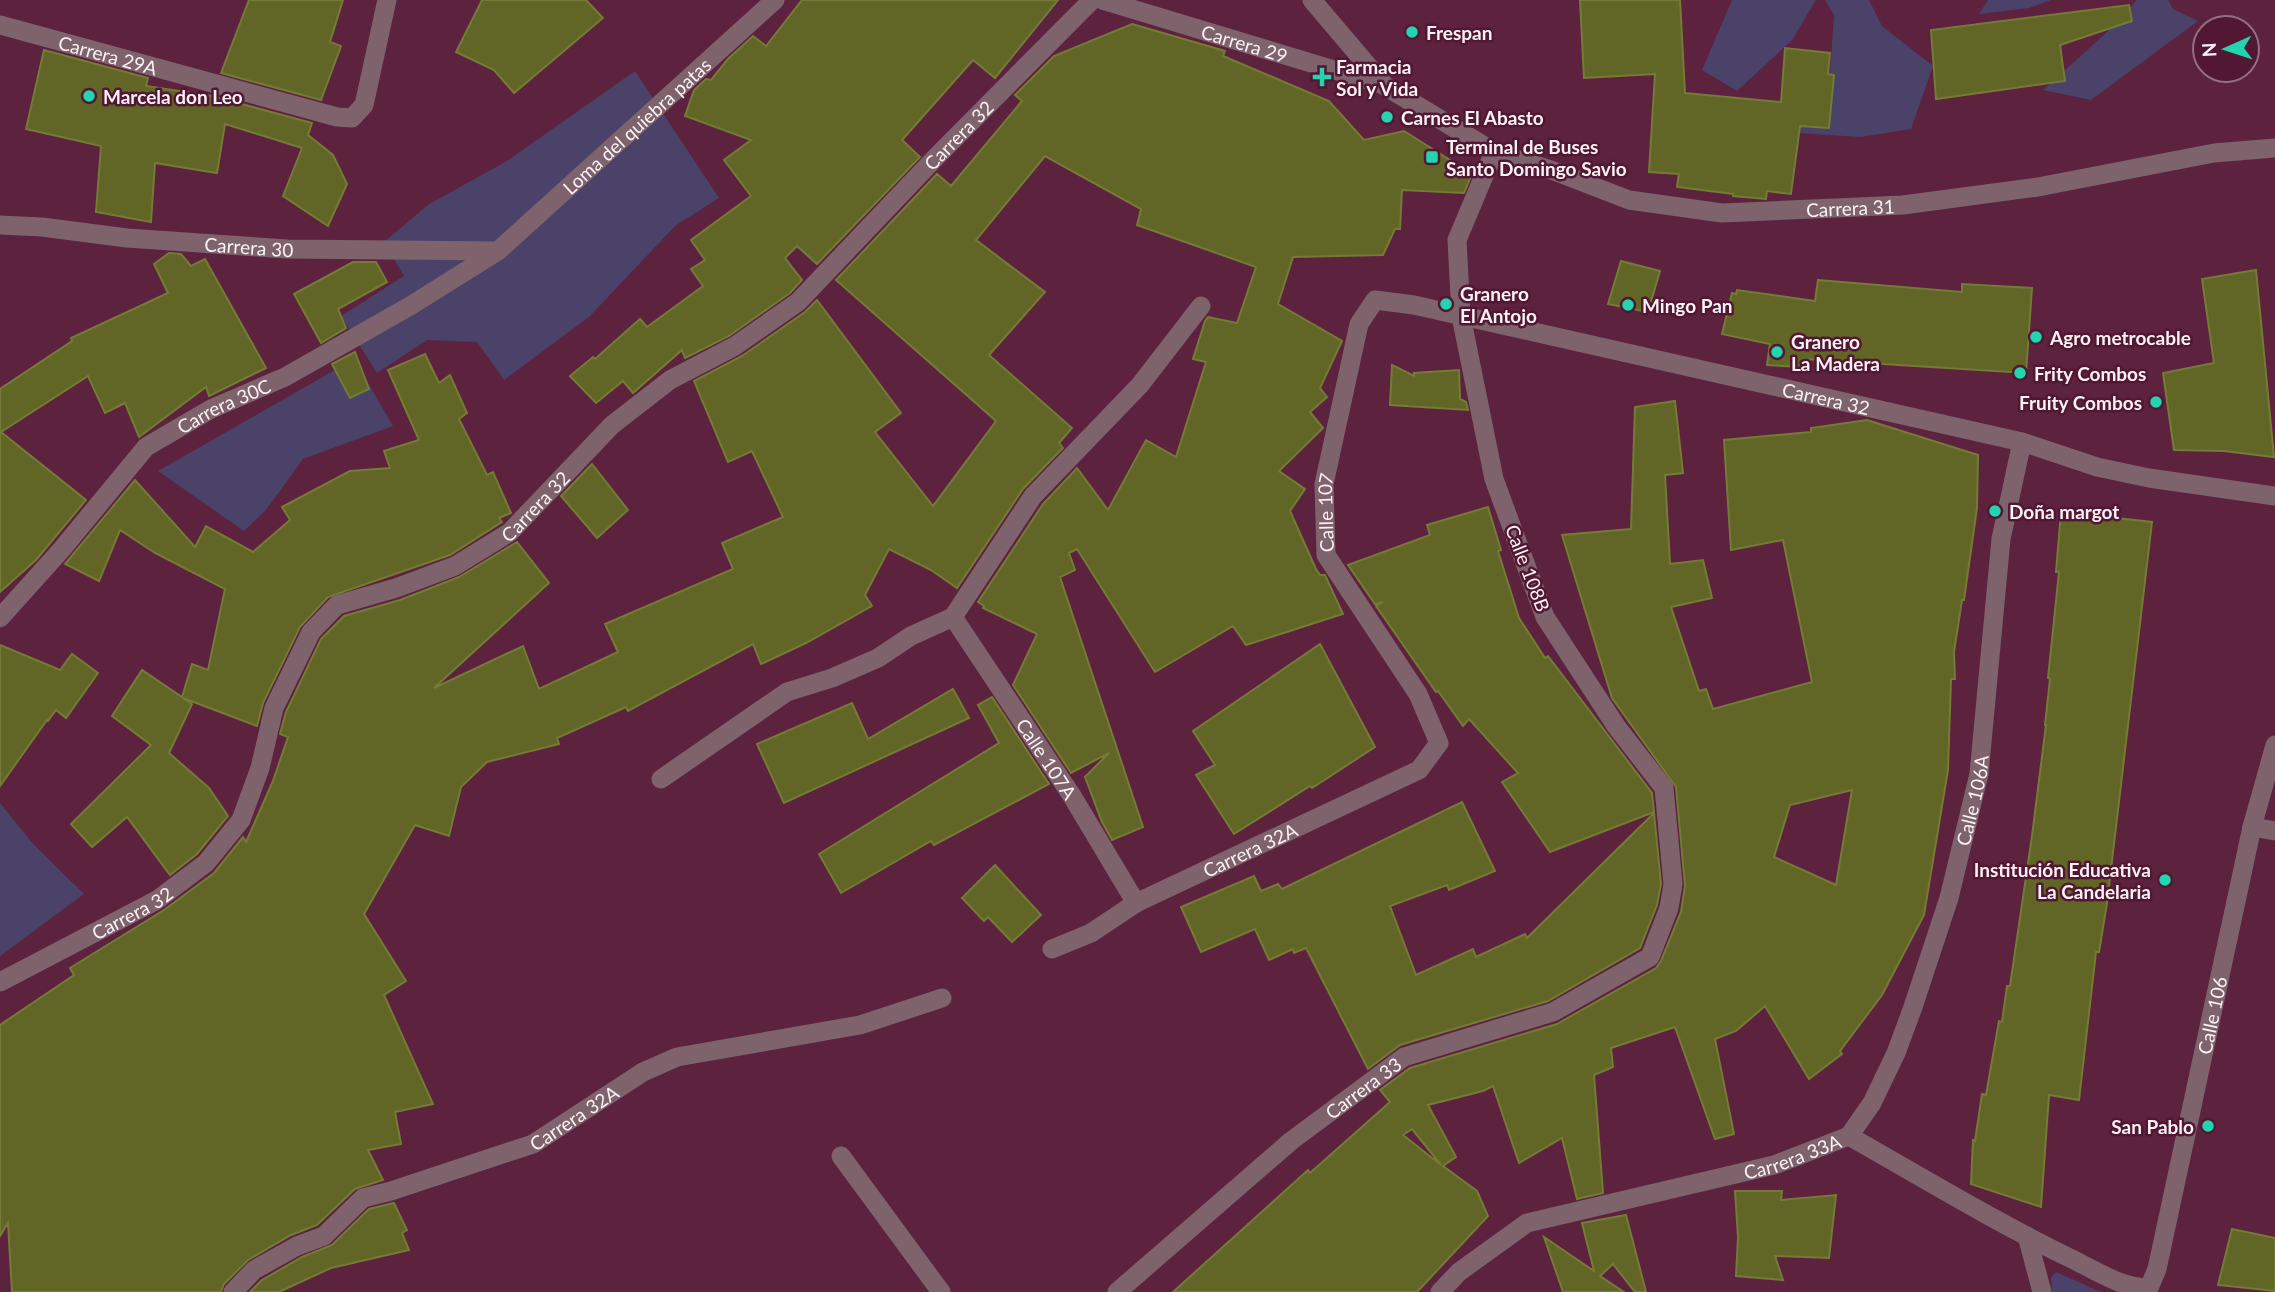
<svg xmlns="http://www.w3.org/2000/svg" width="2275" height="1292" font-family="Lato,sans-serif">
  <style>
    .green { fill: #4a4268 }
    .building { fill: #616626; stroke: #757b36; stroke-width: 2; fill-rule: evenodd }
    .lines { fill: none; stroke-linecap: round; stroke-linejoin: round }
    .pedestrian { stroke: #7e636d; stroke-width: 19 }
    .minor { stroke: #7e636d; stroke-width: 19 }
    .tertiary { stroke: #7e636d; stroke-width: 19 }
    .poi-dot { fill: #22d5af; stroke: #511733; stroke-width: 2.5 }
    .labels { text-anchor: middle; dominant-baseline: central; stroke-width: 5; stroke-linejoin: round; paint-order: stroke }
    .poi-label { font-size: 19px; font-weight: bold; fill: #faf2f5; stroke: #511733; text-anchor: start }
    .street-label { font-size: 19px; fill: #faf2f5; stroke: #511733 }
  </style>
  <rect width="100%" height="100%" fill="#5d223e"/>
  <g class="green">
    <polygon points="1732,0 1816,0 1792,40 1737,91 1702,70"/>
    <polygon points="1825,0 1869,0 1882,26 1933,66 1911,129 1861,137 1797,133 1830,73 1834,15"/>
    <polygon points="1988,0 2051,0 2029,8 1979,14"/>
    <polygon points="2137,0 2168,0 2173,9 2198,21 2091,100 2043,90 2105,34"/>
    <polygon points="635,71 719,198 675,226 589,317 504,380 477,342 427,340 377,373 341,316 404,276 384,242 429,204 507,161"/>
    <polygon points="354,359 393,426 303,459 266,510 244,531 158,471"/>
    <polygon points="0,803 34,845 84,894 0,956"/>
    <polygon points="2056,1272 2101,1292 2052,1292 2051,1278"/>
  </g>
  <g class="building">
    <polygon points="249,0 343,0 330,42 341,46 321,100 221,73"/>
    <polygon points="482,0 586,0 603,18 514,93 494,70 456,52"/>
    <polygon points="802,0 1058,0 995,78 973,60 902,140 920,157 817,264 797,246 785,258 802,280 790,293 729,336 685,358 682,350 633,393 623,381 596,403 570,376 593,357 595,359 640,319 647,327 703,286 691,269 705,260 691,240 751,196 724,160 751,140 685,116 694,90 706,79 711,80 728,59 753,36 766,46"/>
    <polygon points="1580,0 1680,0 1685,93 1781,102 1785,48 1830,53 1828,74 1834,75 1829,128 1800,126 1791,194 1767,191 1766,199 1733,196 1733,194 1677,187 1679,174 1649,172 1655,74 1584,78"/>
    <polygon points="2129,5 2132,21 2060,45 2065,81 1936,99 1931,30"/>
    <polygon points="1132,24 1225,51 1223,56 1329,101 1364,140 1404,131 1472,174 1464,193 1402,190 1400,229 1395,229 1383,255 1293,257 1278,304 1342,341 1320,388 1327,397 1310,412 1323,428 1279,471 1305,489 1290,511 1316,569 1320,575 1325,575 1343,614 1246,645 1233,626 1155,672 1077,549 1069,553 1075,570 1060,577 1143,827 1112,840 1102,822 1085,777 1109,753 1071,773 1013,685 1037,634 983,608 984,606 978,602 1043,504 1077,468 1108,510 1146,440 1176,457 1206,362 1193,359 1205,321 1208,317 1237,323 1256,267 1137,225 1141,209 1045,156 976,240 1045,292 989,355 1072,428 1059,443 1063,448 1023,489 957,588 931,570 889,549 865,595 872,606 806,643 761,664 753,644 628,711 626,707 557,738 559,744 487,762 461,787 449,836 415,825 364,914 406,981 384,995 433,1104 395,1112 401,1144 368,1150 383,1180 355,1189 317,1225 291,1235 248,1260 224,1284 221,1292 12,1292 8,1223 0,1236 0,1025 74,975 70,968 164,910 214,873 243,837 246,842 273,781 288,737 280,734 286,712 321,639 344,616 400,600 459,577 517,542 549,583 434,688 523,646 539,689 618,652 605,624 733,569 722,543 783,517 752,451 728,462 694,381 742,356 805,312 817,300 901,413 875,432 933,506 996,421 836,280 937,174 951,186 1022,101 1015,95 1054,56"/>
    <polygon points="44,50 148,78 146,86 212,96 312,123 308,135 333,155 347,184 328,226 283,196 302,148 225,124 217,173 155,163 151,222 96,212 101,146 26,129"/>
    <polygon points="169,253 181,254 191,266 205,259 266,368 209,396 206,387 139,437 125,403 105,413 88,376 1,432 86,500 36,560 0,592 0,389 72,341 71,338 168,293 154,264"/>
    <polygon points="1621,261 1660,271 1648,312 1608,304"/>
    <polygon points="353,262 376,262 387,282 338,309 346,328 321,343 294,294"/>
    <polygon points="2256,270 2274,457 2224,451 2174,450 2163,373 2214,363 2202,279"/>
    <polygon points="1818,280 1962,292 1962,284 2032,288 2026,373 1803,359 1802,367 1767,365 1770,344 1722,334 1732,293 1736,294 1737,290 1815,301"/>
    <polygon points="355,352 369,389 350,398 332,364"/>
    <polygon points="425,354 439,383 450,375 467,413 459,419 487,475 493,472 511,513 499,518 502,522 450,555 328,597 300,627 263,703 257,726 183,698 192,704 169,753 209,788 228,816 197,854 170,875 127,817 92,847 71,824 151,745 112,716 142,670 182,697 192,664 208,670 225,589 155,553 120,530 99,581 65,564 135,480 195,547 206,526 253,552 290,520 282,507 350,471 390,468 384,451 419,440 388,370"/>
    <polygon points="1392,365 1414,376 1414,373 1459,370 1460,399 1466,402 1468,410 1390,405"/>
    <path d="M1675,401l8,72 -18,2 5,89 33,-4 9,38 -41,9 28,84 7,-2 7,20 99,-27 -29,-142 -52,10 -7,-110 87,-8v-4l56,-8 111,35 -1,53 -13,92h-2l-8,52 1,27h-4l-3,91 -24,145 -42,80 -42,56 2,3 -33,25 -44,-73 -29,25 -21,8 19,95 -19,5 -40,-112 -64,21 2,19 -19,8 9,118 -26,6 -15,-61 -43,25 -26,-77 -10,5 -55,14 28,52 -13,9 34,25 11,25 -71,76h-244l135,-122 2,3 80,-71 -10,-12 30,-22 147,-44 99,-56 5,-7 20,-49 4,-26 -9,-99 -64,-89 -50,-163 69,-6 4,-122zM1852,790l-16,95 -62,-28 16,-52zM1412,1129l29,36 -38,-30z"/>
    <polygon points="592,464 628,510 597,538 561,496"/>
    <polygon points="1488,507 1501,550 1498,551 1519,618 1545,658 1548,656 1652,793 1654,812 1550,852 1502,782 1518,773 1469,719 1463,726 1438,691 1436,692 1376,606 1383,602 1375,604 1348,565 1430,535 1427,525"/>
    <polygon points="2061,512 2152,522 2107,903 2099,952 2096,952 2079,1100 2049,1095 2041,1207 1971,1184 1973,1140 1975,1141 1982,1094 1986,1095 1999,1021 2002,1022 2007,986 2010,986 2032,836 2046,725 2045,725 2050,679 2048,678 2059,572 2056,572"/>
    <polygon points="1320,644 1375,747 1312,788 1310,786 1234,834 1196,775 1215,765 1193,731"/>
    <polygon points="0,645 60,670 72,654 98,673 66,718 56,710 48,721 47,720 0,786"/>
    <polygon points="953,689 969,718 784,803 757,744 852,703 868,739"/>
    <polygon points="992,697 1049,784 934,845 931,841 841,893 819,854 999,743 978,705"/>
    <polygon points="1462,802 1495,871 1449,890 1447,885 1390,906 1416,975 1473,949 1476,957 1525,934 1527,938 1654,813 1661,884 1657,905 1640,948 1548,1001 1400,1045 1368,1069 1306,948 1294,953 1293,949 1269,960 1255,929 1201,952 1181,907 1254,876 1261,891 1278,884 1282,889"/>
    <polygon points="995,865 1041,915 1012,942 988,917 984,921 962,898"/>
    <polygon points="1735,1191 1782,1191 1781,1200 1836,1195 1829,1258 1775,1256 1783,1280 1736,1276 1738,1237"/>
    <polygon points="394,1203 407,1230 402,1233 409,1250 331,1268 279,1292 250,1292 262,1280 302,1257 332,1245 369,1209"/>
    <polygon points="1626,1215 1646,1292 1635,1292 1613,1264 1600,1276 1624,1292 1563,1292 1544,1237 1594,1271 1582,1223"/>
    <polygon points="2232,1229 2275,1238 2275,1291 2218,1285"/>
  </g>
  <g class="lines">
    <polyline class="pedestrian" points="953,617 1033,496 1140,385 1201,306"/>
    <g class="minor">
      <path id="s1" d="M0,25l337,92 15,1 12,-13 23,-105"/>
      <path id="s2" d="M0,618l62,-69 84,-102 65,-38 74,-32 125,-71 88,-55"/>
      <path id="s3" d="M661,779l126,-87 45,-14 46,-20 33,-22 42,-19 119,179 64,107"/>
      <polyline points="2252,827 2275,831"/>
      <path id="s4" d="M1052,949l39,-16 45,-30 283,-133 20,-27 -21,-49 -92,-139 -2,-71 35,-160 16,-24 39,5 608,137 75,25 52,11 126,18"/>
      <path id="s5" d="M0,982l157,-82 49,-37 35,-43 19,-52 14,-60 37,-76 26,-27 59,-17 59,-22 55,-34 102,-107 58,-45 65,-34 63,-44 138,-145 156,-157"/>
      <path id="s6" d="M1849,1136c74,42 148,87 225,124 24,12 48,28 75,28l8,-19 95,-442 23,-82"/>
      <path id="s7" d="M1849,1136l23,-33 24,-50 17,-46 36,-109 30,-124 22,-235 21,-97"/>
      <polyline points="841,1156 941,1292"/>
      <polyline points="2027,1236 2042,1292"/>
      <path id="s8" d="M233,1292l21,-22 43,-24 27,-10 39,-38 28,-7 142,-47 110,-72 34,-15 183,-32 82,-27"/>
      <path id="s9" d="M1117,1292l174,-151 113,-84 149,-45 97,-55 19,-49 4,-24 -9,-96 -48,-62 -71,-109 -51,-138 -33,-163 -4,-76 37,-88"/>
      <path id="s10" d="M1440,1292l19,-20 68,-49 247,-58 75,-29"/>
    </g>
    <g class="tertiary">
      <path id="s11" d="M1102,0l282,85"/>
      <path id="s12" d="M1312,0l73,86 109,66 60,19 75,29 93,13 181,-8 135,-18 176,-34 61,-5"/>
      <path id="s13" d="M0,225l42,2 85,11 160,11 211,2 277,-251"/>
    </g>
  </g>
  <g class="poi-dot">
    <circle cx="1412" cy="32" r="7"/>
    <path d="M1318.5 66.5h7v7h7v7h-7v7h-7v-7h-7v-7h7z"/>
    <circle cx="89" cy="96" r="7"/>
    <circle cx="1387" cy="117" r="7"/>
    <rect x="1425" y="150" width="14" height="14" rx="3.5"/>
    <circle cx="1446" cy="304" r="7"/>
    <circle cx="1628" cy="305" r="7"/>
    <circle cx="2036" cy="337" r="7"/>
    <circle cx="1777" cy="352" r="7"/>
    <circle cx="2020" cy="373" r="7"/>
    <circle cx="2156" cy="402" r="7"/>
    <circle cx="1995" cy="511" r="7"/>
    <circle cx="2165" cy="880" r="7"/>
    <circle cx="2208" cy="1126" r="7"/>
  </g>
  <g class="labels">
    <g class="poi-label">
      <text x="1426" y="32">Frespan</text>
      <text x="1336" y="66">Farmacia<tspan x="1336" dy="22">Sol y Vida</tspan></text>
      <text x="103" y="96">Marcela don Leo</text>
      <text x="1401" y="117">Carnes El Abasto</text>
      <text x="1446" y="146">Terminal de Buses<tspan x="1446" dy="22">Santo Domingo Savio</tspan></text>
      <text x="1460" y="293">Granero<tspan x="1460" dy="22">El Antojo</tspan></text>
      <text x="1642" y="305">Mingo Pan</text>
      <text x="2050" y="337">Agro metrocable</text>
      <text x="1791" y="341">Granero<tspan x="1791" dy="22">La Madera</tspan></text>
      <text x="2034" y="373">Frity Combos</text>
      <text x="2142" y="402" text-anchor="end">Fruity Combos</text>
      <text x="2009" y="511">Doña margot</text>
      <text x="2151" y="869" text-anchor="end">Institución Educativa<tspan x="2151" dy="22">La Candelaria</tspan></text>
      <text x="2194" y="1126" text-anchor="end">San Pablo</text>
    </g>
    <g class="street-label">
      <text stroke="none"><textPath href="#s11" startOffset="149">Carrera 29</textPath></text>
      <text stroke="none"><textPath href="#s1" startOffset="112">Carrera 29A</textPath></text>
      <text stroke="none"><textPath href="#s13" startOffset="686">Loma del quiebra patas</textPath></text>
      <text stroke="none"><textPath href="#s5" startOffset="1325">Carrera 32</textPath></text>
      <text stroke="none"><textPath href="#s12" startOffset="606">Carrera 31</textPath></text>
      <text stroke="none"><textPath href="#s13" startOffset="250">Carrera 30</textPath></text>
      <text stroke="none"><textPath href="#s4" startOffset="1388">Carrera 32</textPath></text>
      <text stroke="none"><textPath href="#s2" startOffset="313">Carrera 30C</textPath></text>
      <text stroke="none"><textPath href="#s5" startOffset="758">Carrera 32</textPath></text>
      <text stroke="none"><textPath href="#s4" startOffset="705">Calle 107</textPath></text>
      <text transform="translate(1528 568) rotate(69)">Calle 108B</text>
      <text stroke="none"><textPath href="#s3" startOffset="506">Calle 107A</textPath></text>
      <text stroke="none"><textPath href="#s7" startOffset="360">Calle 106A</textPath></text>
      <text stroke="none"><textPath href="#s4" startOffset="222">Carrera 32A</textPath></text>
      <text stroke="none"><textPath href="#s5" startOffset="149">Carrera 32</textPath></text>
      <text stroke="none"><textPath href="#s6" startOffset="618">Calle 106</textPath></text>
      <text stroke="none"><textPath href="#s9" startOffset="320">Carrera 33</textPath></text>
      <text stroke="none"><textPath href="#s8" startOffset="390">Carrera 32A</textPath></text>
      <text stroke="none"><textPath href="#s10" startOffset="385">Carrera 33A</textPath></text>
    </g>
  </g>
  <g transform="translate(2226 49) rotate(267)"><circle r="33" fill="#511733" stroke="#956f81" stroke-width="2"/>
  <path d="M0-5L12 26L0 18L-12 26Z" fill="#22d5af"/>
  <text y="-10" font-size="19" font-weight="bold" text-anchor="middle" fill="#faf2f5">N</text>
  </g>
</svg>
